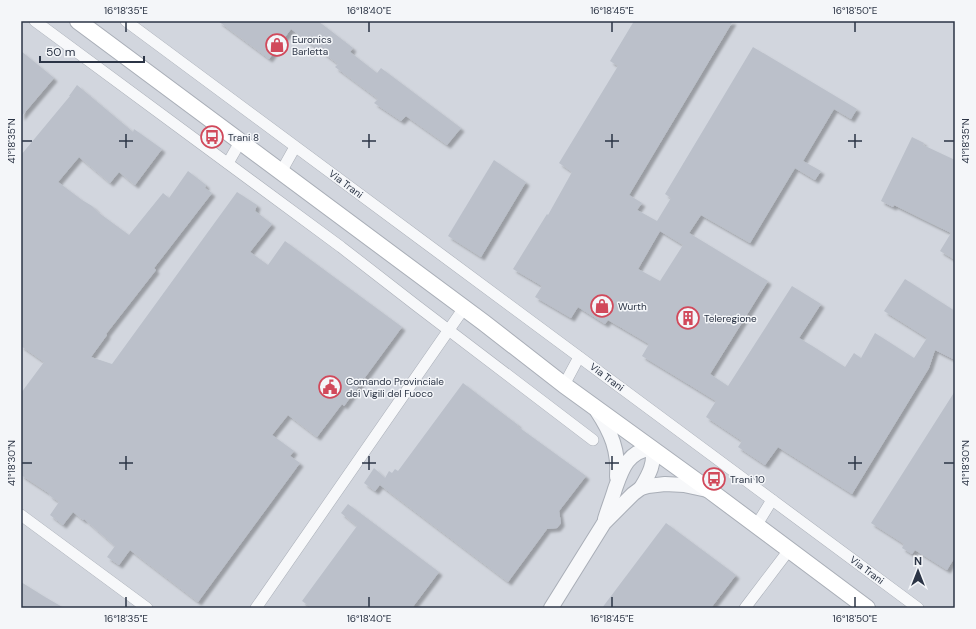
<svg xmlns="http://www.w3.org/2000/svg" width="976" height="629" font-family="'DM Sans',sans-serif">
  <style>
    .built { fill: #d2d6de }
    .building { fill: #bbc0ca; fill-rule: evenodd; filter: url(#shadow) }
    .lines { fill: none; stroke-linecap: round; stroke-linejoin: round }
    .minor-casing { stroke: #a9aeb7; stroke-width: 12 }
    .tertiary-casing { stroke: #a9aeb7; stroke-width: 16 }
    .secondary-casing { stroke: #a9aeb7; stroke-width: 18 }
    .minor { stroke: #f7f8fa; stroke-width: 11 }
    .tertiary { stroke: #f7f8fa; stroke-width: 14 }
    .secondary { stroke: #fff; stroke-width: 16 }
    .ticks { fill: none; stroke: #2b3445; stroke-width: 1.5 }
    .labels { text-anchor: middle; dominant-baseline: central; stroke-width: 3; stroke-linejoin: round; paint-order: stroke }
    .poi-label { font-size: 10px; fill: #2b3445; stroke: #f4f6f9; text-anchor: start }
    .street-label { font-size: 10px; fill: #2b3445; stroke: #f4f6f9 }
    .neatline { fill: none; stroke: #2b3445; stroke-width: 1.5 }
    .ticks-label { font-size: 10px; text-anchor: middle; fill: #2b3445 }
  </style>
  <defs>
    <filter id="shadow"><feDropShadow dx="3.5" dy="3.5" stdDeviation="1" flood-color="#0004"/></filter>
  </defs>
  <rect width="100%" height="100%" fill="#e4e7ec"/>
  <rect class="built" x="21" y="21" width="934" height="587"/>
  <g class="building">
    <polygon points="218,21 318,21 353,48 350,52 377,73 381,68 461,128 447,145 406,116 401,121 374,103 378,99 335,67 338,64 291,29 269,59"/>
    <path d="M634,21h99l-104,174 13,8 -5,7 20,11 14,-23 -6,-4 88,-147 104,62 -6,10 -17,-10 -31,52 18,10 -6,9 -20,-12 -45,75 -49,-28 -12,18 79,48 -58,93 18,12 64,-100 29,18 -22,34 15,9 31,20 9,-14 7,5 14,-25 39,25 13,-20 -43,-27 21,-32 50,32v49l-20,-10 -6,18 -77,126 -74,-47 -13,18 -27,-18 4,-6 -36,-24 10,-16 -74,-45 7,-12 -41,-24 -3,4 -27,-17 -7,11 -36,-21 7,-11 -29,-17 34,-55 1,1 24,-43 -13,-9 59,-97 -8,-5zM660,231l23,14 -23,36 -22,-12z"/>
    <polygon points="21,51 54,78 21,117"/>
    <polygon points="77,85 133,132 134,129 162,149 135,185 119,172 110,183 79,157 58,182 82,200 92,206 99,213 129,235 163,193 169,198 188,171 206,185 205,188 212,193 154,268 156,270 106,334 107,335 91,357 112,364 237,192 257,205 255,211 272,224 250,252 268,265 285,241 402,327 344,406 342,404 317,437 288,415 272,435 294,451 290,456 300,463 198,602 130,550 119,565 107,557 115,546 84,519 83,520 73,512 63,525 50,515 59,502 49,495 50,494 21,475 21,393 44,362 21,346 21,155 70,96 69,96"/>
    <polygon points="912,137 924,143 923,145 955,160 955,260 940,251 951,233 894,205 893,207 881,201"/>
    <polygon points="494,160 526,182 481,257 448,236"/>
    <polygon points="463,383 518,425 517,426 586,476 559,511 561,523 557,528 547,529 508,582 380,485 383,481 375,491 364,483 374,468 385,478 389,471 392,473 395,469 398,471"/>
    <polygon points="955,391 955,557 947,570 915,550 912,554 902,548 904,544 871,523"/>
    <polygon points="348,504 439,572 412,608 312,608 302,601 357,526 341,513"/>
    <polygon points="666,523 736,575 711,608 602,608"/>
    <polygon points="21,582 45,597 64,608 21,608"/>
  </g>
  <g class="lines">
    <g class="minor-casing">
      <g id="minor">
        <polyline points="35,21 341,247 417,306 593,440"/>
        <polyline points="126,21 918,608"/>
        <polyline points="228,163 240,142"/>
        <polyline points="281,172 295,147"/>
        <polyline points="564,385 579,357"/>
        <polyline points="21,515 147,608"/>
        <polyline points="756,526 772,500"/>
        <polyline points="256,608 464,308"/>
        <polyline points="745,608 789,550"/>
      </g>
    </g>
    <g class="tertiary-casing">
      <g id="tertiary">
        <path d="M597,411c14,21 22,40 20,66"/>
        <path d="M605,519c3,-10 7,-20 10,-30 7,-20 12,-37 37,-41 4,15 -4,28 -11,40"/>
        <polyline points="551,608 604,523 633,494 641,488 648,486 665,484 684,485 707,490"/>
      </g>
    </g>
    <g class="secondary-casing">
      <polyline id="secondary" points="78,21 483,322 564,385 709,490 867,608"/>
    </g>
    <use href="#minor" class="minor"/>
    <use href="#tertiary" class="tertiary"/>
    <use href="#secondary" class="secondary"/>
  </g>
  <path class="ticks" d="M126,22v10M369,22v10M612,22v10M855,22v10M126,134v14M369,134v14M612,134v14M855,134v14M22,141h10M119,141h14M362,141h14M605,141h14M848,141h14M944,141h10M126,456v14M369,456v14M612,456v14M855,456v14M22,463h10M119,463h14M362,463h14M605,463h14M848,463h14M944,463h10M126,597v10M369,597v10M612,597v10M855,597v10"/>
  <defs>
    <g id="shop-ring" transform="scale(1.15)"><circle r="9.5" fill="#f4f6f9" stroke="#d1495b" stroke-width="1.5"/><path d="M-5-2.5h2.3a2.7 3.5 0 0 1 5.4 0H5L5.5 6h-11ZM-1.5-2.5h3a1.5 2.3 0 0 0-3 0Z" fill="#d1495b"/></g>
    <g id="bus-ring" transform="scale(1.15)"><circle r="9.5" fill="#f4f6f9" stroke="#d1495b" stroke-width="1.5"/><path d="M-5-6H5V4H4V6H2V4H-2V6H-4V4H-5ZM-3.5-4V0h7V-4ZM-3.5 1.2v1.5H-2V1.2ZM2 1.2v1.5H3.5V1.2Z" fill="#d1495b"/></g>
    <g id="building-ring" transform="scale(1.15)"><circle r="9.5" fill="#f4f6f9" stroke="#d1495b" stroke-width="1.5"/><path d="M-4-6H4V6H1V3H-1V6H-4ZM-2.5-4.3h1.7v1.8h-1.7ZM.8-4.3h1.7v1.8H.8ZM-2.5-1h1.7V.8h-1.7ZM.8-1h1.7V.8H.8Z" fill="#d1495b"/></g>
    <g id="civic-ring" transform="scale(1.15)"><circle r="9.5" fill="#f4f6f9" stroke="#d1495b" stroke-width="1.5"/><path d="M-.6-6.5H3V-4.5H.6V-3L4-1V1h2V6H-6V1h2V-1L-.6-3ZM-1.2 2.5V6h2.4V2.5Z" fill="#d1495b"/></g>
  </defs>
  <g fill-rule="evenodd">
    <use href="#shop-ring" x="277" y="45"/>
    <use href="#bus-ring" x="212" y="137"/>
    <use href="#shop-ring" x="602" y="306"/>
    <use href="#building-ring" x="688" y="318"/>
    <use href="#civic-ring" x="330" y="387"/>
    <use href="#bus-ring" x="714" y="479"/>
  </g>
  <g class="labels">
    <g class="poi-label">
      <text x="292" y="39">Euronics<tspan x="292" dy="12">Barletta</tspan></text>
      <text x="228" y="137">Trani 8</text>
      <text x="618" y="306">Wurth</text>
      <text x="704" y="318">Teleregione</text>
      <text x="346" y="381">Comando Provinciale<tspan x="346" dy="12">dei Vigili del Fuoco</tspan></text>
      <text x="730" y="479">Trani 10</text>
    </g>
    <g class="street-label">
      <text transform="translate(346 184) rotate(37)">Via Trani</text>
      <text transform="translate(607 377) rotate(37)">Via Trani</text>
      <text transform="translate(867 570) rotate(37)">Via Trani</text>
    </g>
  </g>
  <rect width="976" height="629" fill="none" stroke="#f4f6f9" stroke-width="44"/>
  <g transform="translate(918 571)" stroke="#f4f6f9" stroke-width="3" paint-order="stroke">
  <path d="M0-3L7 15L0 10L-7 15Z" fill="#2b3445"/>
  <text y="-6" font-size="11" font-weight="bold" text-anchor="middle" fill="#2b3445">N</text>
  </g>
  <path d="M40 56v6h104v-6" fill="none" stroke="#2b3445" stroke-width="2"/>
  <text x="46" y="56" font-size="12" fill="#2b3445" stroke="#f4f6f9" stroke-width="3" paint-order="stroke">50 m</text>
  <rect x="22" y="22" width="932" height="585" class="neatline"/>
  <g class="ticks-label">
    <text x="126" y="14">16°18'35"E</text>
    <text x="369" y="14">16°18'40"E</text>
    <text x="612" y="14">16°18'45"E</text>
    <text x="855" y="14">16°18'50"E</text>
    <text transform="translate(11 141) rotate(-90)" y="4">41°18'35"N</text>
    <text transform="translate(965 141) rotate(-90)" y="4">41°18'35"N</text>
    <text transform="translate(11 463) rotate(-90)" y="4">41°18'30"N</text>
    <text transform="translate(965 463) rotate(-90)" y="4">41°18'30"N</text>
    <text x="126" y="622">16°18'35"E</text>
    <text x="369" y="622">16°18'40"E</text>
    <text x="612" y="622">16°18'45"E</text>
    <text x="855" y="622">16°18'50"E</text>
  </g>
</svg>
